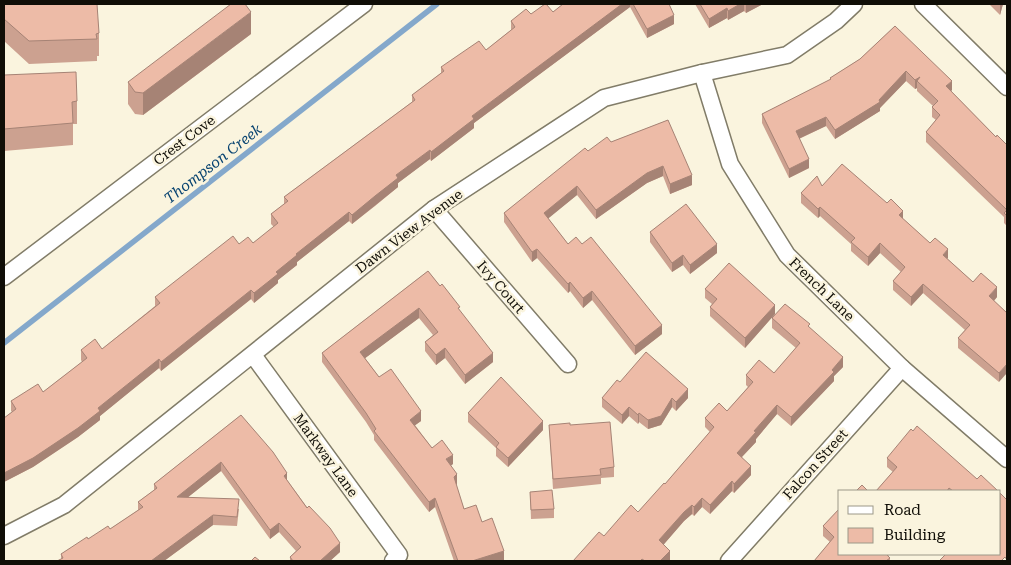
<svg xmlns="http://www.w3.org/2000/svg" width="1011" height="565" font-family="'Roboto Serif',serif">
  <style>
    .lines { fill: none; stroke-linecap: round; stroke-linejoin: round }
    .stream { stroke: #84a8cb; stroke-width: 5.5 }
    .minor-casing { stroke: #817c68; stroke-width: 19 }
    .minor { stroke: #fff; stroke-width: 16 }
    .wall { fill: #cca190 }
    .shaded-wall { fill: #a68375 }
    .building { fill: #edbba7; stroke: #a68375 }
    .labels { text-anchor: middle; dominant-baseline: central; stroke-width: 5; stroke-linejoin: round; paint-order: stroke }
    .street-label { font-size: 14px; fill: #100e07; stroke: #faf4de }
    .water-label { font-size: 15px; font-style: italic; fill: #094471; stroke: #faf4de }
  </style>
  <rect width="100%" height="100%" fill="#faf4de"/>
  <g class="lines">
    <polyline class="stream" points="4,343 437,4"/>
    <g class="minor-casing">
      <g id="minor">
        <polyline points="923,4 1007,87"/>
        <polyline points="702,73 730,164 787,255 902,368 1007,459"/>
        <polyline points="434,209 568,364"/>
        <polyline points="4,277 364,4"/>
        <polyline points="253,355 399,555 393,561"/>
        <polyline points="4,536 64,505 434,209 604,98 702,73 787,55 836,21 854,4"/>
        <polyline points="729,561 902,368"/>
      </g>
    </g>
    <use href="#minor" class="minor"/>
  </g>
  <g class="wall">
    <polygon points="4,4 99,33 99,56 97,56 97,61 29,64 4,41"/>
    <polygon points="563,4 669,4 674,24 647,38 630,7 474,123 474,128 431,161 430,159 398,183 398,187 375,206 352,224 349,221 297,262 297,265 278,280 278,283 254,303 251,299 161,371 159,368 100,416 100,420 78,437 33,467 4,482 4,418 12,412 11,411 11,401 43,392 82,362 81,360 81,350 102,349 155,306 155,297 239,244 253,243 274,227 271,224 271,214 284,204 284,197 412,102 412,95 441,73 441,67 486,50 511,30 511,21 531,14 553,12"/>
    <polygon points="695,4 763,4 746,13 744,11 728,20 727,18 709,28"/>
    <polygon points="989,4 1003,4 1000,15"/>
    <polygon points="895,26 952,90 951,91 996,137 1007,145 1007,226 1004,223 1004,217 926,142 926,132 936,120 932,117 932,107 933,106 917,91 917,88 915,89 906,81 880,108 880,111 835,139 826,126 799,139 809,168 789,178 762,123 762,114 830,80 830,78 860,59"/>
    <polygon points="251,34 143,115 135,114 128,104 128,82"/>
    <polygon points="4,75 77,101 77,124 73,124 73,145 4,151"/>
    <polygon points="668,120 692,185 670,194 663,176 647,183 596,219 577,195 548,218 568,244 662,334 635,355 592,300 583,308 570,291 568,293 537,258 532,262 504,222 504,213 588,151"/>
    <polygon points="822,186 903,219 973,282 997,297 994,301 1007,313 999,382 958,348 958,338 965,330 923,293 911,306 893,290 893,281 901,272 880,253 868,266 851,251 851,244 820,216 818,218 801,203 801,193"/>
    <polygon points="650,232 717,253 690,274 683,265 672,272 650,242"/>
    <polygon points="428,271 460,311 493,362 465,384 445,358 436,365 425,351 425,342 433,335 419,318 365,358 379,377 421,421 415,425 432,448 453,464 451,465 457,484 456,485 464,509 482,522 504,560 500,561 454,561 435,507 429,512 374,440 374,435 366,422 322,362 322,353"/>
    <polygon points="705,289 775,314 745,348 710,316 710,307 712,304 705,298"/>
    <polygon points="772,318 810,328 843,367 834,376 834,381 791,426 777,414 756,439 756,442 742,457 751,475 734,493 732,491 710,514 702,507 694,516 692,514 684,521 663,545 670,560 669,561 573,561 604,536 638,512 665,484 710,432 705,427 705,418 727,411 748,387 746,385 746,375 774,373 796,348 772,328"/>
    <polygon points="620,382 688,398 676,411 672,407 661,425 648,429 639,422 638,424 629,416 622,424 602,407 602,398"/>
    <polygon points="468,413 543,430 508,467 496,456 496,448 468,422"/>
    <polygon points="241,415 287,480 340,552 330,561 290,561 290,557 296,551 279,532 270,539 221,471 188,497 239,509 237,526 213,525 164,561 57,561 61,559 61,554 88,539 110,529 138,510 138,502 154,490 154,484"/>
    <polygon points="549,425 570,425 614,467 614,477 601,478 601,484 553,489"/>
    <polygon points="887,458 977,479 998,491 876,491 893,472 887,467"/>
    <polygon points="530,492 554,509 554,518 531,519"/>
    <polygon points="840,508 840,554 890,554 888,556 890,558 890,561 814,561 830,542 823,536 823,526"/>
  </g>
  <g class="shaded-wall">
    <polygon points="622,4 630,4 630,7 474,123 474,128 431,161 431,152 472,116"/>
    <polygon points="740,4 744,4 744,11 728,20 728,11"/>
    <polygon points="746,4 763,4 746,13"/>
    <polygon points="1001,4 1003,4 1000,15 1000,5"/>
    <polygon points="727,8 727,18 709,28 709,19"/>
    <polygon points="251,12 251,34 143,115 143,93"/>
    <polygon points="674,15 674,24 647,38 647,29"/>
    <polygon points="906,71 906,81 880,108 880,111 835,139 835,130 879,100"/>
    <polygon points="920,77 917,81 917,88 915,89 915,80"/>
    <polygon points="952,81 952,90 946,96 946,86"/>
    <polygon points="826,117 826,126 796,140 796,131"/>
    <polygon points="430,150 430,159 398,183 398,187 352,224 352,215 396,175"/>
    <polygon points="809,159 809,168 789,178 789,169"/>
    <polygon points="663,166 663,176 647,183 596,219 596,210 647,173"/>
    <polygon points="692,175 692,185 670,194 670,184"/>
    <polygon points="577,186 577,195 544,222 544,213"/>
    <polygon points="820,207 820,216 818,218 818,209"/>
    <polygon points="903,211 903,220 899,215"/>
    <polygon points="349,212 349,221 297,262 297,265 278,280 278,283 254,303 254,293 276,272 296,254"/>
    <polygon points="880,243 880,253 868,266 868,257"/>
    <polygon points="717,244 717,253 690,274 690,265"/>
    <polygon points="537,249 537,258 532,262 532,252"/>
    <polygon points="948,249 948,258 943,264 943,255"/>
    <polygon points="683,255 683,265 672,272 672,263"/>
    <polygon points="570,282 570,291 568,293 568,284"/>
    <polygon points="923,284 923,293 911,306 911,297"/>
    <polygon points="997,287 997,297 989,306 989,296"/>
    <polygon points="251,290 251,299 161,371 161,362"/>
    <polygon points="592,291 592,300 583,308 583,298"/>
    <polygon points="775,305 775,314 745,348 745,338"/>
    <polygon points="419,308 419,318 360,362 360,352"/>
    <polygon points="662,325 662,334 635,355 635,346"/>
    <polygon points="445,348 445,358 436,365 436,355"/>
    <polygon points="493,353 493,362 465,384 465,375"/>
    <polygon points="843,357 843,367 834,376 834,381 791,426 791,417"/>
    <polygon points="159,359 159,368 100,416 100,420 78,437 33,467 4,482 4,473 98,408"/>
    <polygon points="1007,364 1007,373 999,382 999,373"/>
    <polygon points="688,389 688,398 676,411 676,402"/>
    <polygon points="672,398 672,407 661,425 648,429 648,420"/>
    <polygon points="777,405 777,414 756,439 756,442 737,462 737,453 754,431"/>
    <polygon points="629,407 629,416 622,424 622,415"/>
    <polygon points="421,411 421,421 410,429 410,420"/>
    <polygon points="639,413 639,422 638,424 638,415"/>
    <polygon points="543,421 543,430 508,467 508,458"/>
    <polygon points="453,455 453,464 446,469 446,459"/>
    <polygon points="221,462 221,471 177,506 177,497"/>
    <polygon points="751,466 751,475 734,493 734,484"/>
    <polygon points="287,473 287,483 284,476"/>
    <polygon points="457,474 457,484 454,486 454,477"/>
    <polygon points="732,481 732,491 710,514 710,505"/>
    <polygon points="435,498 435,507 429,512 429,502"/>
    <polygon points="702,498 702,507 694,516 694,507"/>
    <polygon points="692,505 692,514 684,521 659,550 659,540 684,512"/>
    <polygon points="213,515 213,525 164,561 151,561"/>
    <polygon points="279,523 279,532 270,539 270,530"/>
    <polygon points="340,543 340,552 330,561 320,561"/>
    <polygon points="504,551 504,560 500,561 472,561"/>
    <polygon points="670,551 670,560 669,561 660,561"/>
  </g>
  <g class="building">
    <polygon points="4,4 97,4 99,33 96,34 97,39 29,41 4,19"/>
    <polygon points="231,4 245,4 251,12 143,93 135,92 128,82"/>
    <polygon points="545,4 546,4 553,12 563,4 622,4 472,116 474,119 431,152 430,150 396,175 398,178 375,196 352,215 349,212 296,254 297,255 276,272 278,274 254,293 251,290 161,362 159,359 98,408 100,411 78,428 33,458 4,473 4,418 16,409 11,401 38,384 43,392 87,358 81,350 95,339 102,349 160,303 155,297 233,236 239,244 248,237 253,243 278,223 271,214 288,201 284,197 415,100 412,95 444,71 441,67 479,41 486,50 515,27 511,21 526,9 531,14"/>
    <polygon points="633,4 669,4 674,15 647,29"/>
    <polygon points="700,4 740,4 728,11 727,8 709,19"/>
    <polygon points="895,26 952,81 946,86 996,137 997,135 1007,145 1007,216 1004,213 1007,210 926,132 940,115 932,107 938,101 917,81 920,77 915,80 906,71 879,100 880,102 835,130 826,117 796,131 809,159 789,169 762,114 831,79 830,78 860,59"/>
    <polygon points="76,72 77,101 72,102 73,123 4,129 4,75"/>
    <polygon points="668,120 692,175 670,184 663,166 647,173 596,210 577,186 544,213 568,244 576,237 582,244 591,237 662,325 635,346 592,291 583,298 570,282 568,284 537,249 532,252 504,213 585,148 588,151 607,137 611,142"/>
    <polygon points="842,164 887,203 891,199 903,211 899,215 930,243 935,238 948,249 943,255 973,282 981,273 997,287 989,296 1007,313 1007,364 999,373 958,338 970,325 923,284 911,297 893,281 905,267 880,243 868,257 851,242 855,238 820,207 818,209 801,193 817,176 822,186"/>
    <polygon points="686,204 717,244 690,265 683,255 672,263 650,232"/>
    <polygon points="729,263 775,305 745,338 710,307 717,299 705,289"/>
    <polygon points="428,271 440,286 442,284 460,307 458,308 493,353 465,375 445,348 436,355 425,342 438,332 419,308 360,352 379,377 391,369 421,411 410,420 432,448 442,440 453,455 446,459 457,474 454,477 464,509 476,505 482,522 492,518 504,551 472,561 458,561 435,498 429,502 374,431 376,429 366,413 322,353"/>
    <polygon points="785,304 810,324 808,326 843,357 832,370 834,372 791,417 777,405 754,431 756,432 737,453 751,466 734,484 732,481 710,505 702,498 694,507 692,505 684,512 659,540 670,551 660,561 645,561 642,559 640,561 573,561 599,532 604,536 631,505 638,512 664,483 665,484 714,427 705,418 719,403 727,411 753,382 746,375 759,360 774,373 800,343 772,318"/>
    <polygon points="646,352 688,389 676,402 672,398 661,416 648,420 639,413 638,415 629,407 622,415 602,398 617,380 620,382"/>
    <polygon points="501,377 543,421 508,458 496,447 499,443 468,413"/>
    <polygon points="241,415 273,452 287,473 284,476 307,508 309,506 330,528 340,543 320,561 293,561 290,557 301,547 279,523 270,530 221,462 177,497 239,499 237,517 213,515 151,561 57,561 63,558 61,554 87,537 88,539 108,526 110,529 143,507 138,502 157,488 154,484"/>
    <polygon points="610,422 614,467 600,469 601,475 553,479 549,425 570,423 570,425"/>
    <polygon points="917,426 977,479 981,475 998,491 953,491 949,488 947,491 876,491 897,467 887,458 911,429 913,431"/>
    <polygon points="862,485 868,491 856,491"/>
    <polygon points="552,490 554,509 531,510 530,492"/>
    <polygon points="1000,493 1007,500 1007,560 1005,557 1001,561 939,561 946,554 950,554 951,555 952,554 1000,554"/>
    <polygon points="840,508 840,554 886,554 890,558 886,561 814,561 834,537 823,526"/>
    <polygon points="255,557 260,561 251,561"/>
  </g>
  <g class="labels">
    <g class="street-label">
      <text transform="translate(184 140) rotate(-37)">Crest Cove</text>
      <text transform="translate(409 231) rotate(-37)">Dawn View Avenue</text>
      <text transform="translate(501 287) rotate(49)">Ivy Court</text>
      <text transform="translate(822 289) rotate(44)">French Lane</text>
      <text transform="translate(326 455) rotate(54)">Markway Lane</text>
      <text transform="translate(815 464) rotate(-48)">Falcon Street</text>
    </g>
    <g class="water-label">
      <text transform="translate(213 164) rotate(-38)">Thompson Creek</text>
    </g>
  </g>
  <rect width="1011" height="565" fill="none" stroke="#100e07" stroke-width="10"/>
  <rect x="838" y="490" width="162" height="65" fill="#faf4de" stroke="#9c9888"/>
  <rect x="848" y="506" width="25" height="8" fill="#ffffff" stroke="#9c9888"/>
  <text x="884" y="515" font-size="15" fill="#100e07">Road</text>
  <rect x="848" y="528" width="25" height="15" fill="#edbba7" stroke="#9c9888"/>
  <text x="884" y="540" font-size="15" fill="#100e07">Building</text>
</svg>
